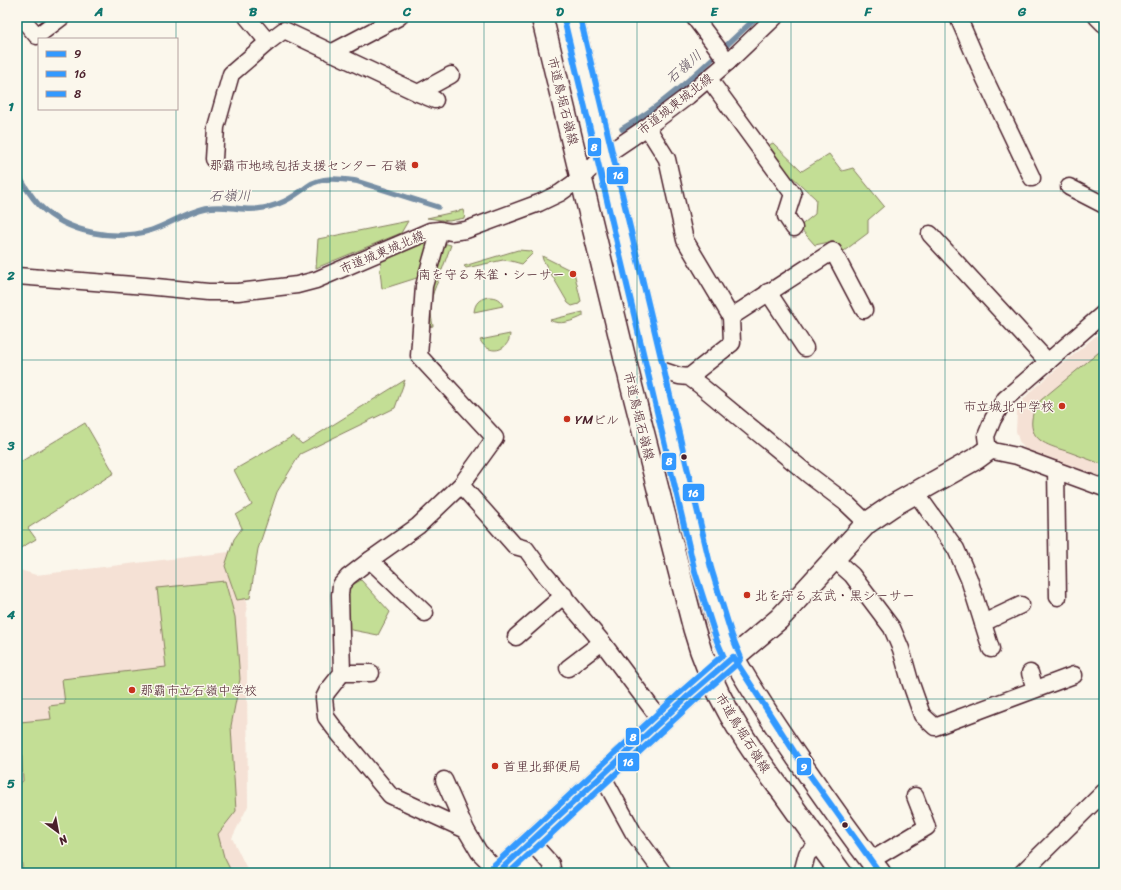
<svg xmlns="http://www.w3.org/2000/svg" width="1121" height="890" font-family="Sriracha,'Klee One',sans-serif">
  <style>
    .built { fill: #f5e1d5 }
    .green { fill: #c3de95; stroke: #867e60 }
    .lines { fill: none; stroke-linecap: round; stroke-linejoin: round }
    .stream { stroke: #778fa5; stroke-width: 5.5 }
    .minor-casing { stroke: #4a1f2b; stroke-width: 19 }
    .tertiary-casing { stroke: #4a1f2b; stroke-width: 24 }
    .minor { stroke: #fbf7ec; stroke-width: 16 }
    .tertiary { stroke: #fbf7ec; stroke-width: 21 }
    .bus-1-casing { stroke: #fbf7ec; stroke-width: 9 }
    .bus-2-casing { stroke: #fbf7ec; stroke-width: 9 }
    .bus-3-casing { stroke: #fbf7ec; stroke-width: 9 }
    .bus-1 { stroke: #39f; stroke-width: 6 }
    .bus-2 { stroke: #39f; stroke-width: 6 }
    .bus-3 { stroke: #39f; stroke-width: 6 }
    .grid { fill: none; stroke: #0f766e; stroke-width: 1; stroke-opacity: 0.55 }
    .poi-dot { fill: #c8321e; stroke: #fbf7ec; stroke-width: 1.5 }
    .bus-dot { fill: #4a1f2b; stroke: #fbf7ec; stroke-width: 1.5 }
    .labels { text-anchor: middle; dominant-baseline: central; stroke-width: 3; stroke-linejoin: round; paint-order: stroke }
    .street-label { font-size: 13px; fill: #4a1f2b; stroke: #fbf7ec }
    .poi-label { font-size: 13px; fill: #4a1f2b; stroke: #fbf7ec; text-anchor: start }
    .water-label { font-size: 14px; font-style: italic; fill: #5d4e5e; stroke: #fbf7ec }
    .line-badge { stroke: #fbf7ec; stroke-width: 1.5 }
    .badge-label { font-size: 11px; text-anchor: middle; font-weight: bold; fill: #fff }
    .neatline { fill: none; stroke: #0f766e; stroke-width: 1.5 }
    .grid-label { font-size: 13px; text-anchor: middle; font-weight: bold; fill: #0f766e }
  </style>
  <rect width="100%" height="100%" fill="#fbf7ec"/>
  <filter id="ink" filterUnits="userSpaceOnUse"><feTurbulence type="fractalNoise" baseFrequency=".025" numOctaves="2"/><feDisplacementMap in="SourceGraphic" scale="8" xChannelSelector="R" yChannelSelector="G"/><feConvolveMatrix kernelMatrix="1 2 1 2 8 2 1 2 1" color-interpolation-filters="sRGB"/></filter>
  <g filter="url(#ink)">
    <g class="built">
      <polygon points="1104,329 1104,479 1030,453 1024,448 1019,441 1016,431 1017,411 1023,400 1032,390"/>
      <polygon points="246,550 248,806 232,838 249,873 17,873 17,569 36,575"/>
    </g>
    <g class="green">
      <polygon points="773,143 802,171 829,154 842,171 853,168 884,206 868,220 868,233 844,251 834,241 815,245 799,227 815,214 816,199 788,173 767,146"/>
      <polygon points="463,210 465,218 449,221 427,218"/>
      <polygon points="408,221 401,233 316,268 318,239"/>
      <polygon points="427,239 451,245 442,270 382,289 380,270 382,260"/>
      <polygon points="518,250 531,251 533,253 522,264 511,261 503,260 466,268 464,266"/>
      <polygon points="542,256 574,272 581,301 579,304 572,306 568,303 543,260"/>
      <path d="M434,274l5,5c-9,18 -10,28 -6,47l-5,1 2,-52z"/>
      <path d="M488,297c8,0 12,2 15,9l-29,6c1,-9 5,-13 14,-15z"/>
      <path d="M583,312v4c-9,5 -25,10 -33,4z"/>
      <path d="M510,334c-1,18 -22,22 -30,6z"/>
      <path d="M1104,348v117c-12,-4 -23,-9 -35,-13 -18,-6 -40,-10 -37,-33 1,-8 4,-13 9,-19z"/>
      <polygon points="405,380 395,408 300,454 277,492 258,549 250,598 237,600 225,566 234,539 242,528 236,515 252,505 234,470 293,436 302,444"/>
      <polygon points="85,423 114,473 28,528 36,539 17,550 17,464"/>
      <polygon points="361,580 390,612 378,635 347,629 347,588"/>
      <polygon points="225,581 235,617 240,679 231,726 236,811 218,834 224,857 232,873 23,873 18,835 17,834 17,785 23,781 20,722 51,719 49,706 65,704 62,679 166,667 157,588"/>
    </g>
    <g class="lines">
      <g class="stream">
        <path d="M622,129c51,-29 92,-73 135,-112"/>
        <path d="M17,172c6,12 13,23 22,33 28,28 76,37 113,25 18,-6 35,-18 54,-22 13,-3 25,0 39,1 11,1 22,-1 33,-5 12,-4 20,-11 30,-18 14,-10 33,-7 48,-5l82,26"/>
      </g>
      <g class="minor-casing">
        <g id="minor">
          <polyline points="21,17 37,36 62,17"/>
          <polyline points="694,17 728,62"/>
          <polyline points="958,17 985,79 1032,178"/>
          <polyline points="1097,17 1104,24"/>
          <polyline points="268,42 284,30 418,93 451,75"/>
          <polyline points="331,53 399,17"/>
          <polyline points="709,79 793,194 786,216 794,228"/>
          <polyline points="418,93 435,100"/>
          <polyline points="647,127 667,159 685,240 731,317 732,343 689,377"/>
          <polyline points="214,159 216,127 231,74 268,42 247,17"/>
          <polyline points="1069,187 1104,205"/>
          <polyline points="440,230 424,286 419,356 495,438 461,485 418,526 370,560 348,577 341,585 340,595 342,673 327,692 324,698 326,717 335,729 390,795 466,830"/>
          <polyline points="930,234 1048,362"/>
          <polyline points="17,276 146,286 208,292 238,292 297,285 316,280 430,231 440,230 451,232 466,230 539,203 560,193 581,178 604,156 647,127 688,96 728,62 775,17"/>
          <polyline points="768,292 805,348"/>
          <polyline points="1104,313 1005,399 993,419 986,436 988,450 1017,456 1104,488"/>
          <polyline points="731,317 833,251 864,310"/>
          <polyline points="655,368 679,376 689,377 701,386 809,475 846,503 867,523"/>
          <polyline points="1056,470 1058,597"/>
          <polyline points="461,485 515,546 526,549 542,571 602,642 662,722"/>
          <polyline points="916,493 956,549 969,579 991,649"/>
          <polyline points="834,559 852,575 892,628 901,649 910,681 922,715 935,727 1074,675"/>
          <polyline points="370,560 425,613"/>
          <polyline points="983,623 1021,605"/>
          <polyline points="516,637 564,595"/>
          <polyline points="568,668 602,642"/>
          <polyline points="342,673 371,673"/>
          <polyline points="1030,673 1035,689"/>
          <polyline points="603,777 633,832 663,873"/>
          <polyline points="444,780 466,830 479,852 499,872"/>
          <polyline points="531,842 551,864 553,873"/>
          <polyline points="870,861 927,827 915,796"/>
          <polyline points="802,873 807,854 819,844"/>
          <polyline points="1022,873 1104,792"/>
        </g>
      </g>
      <g class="tertiary-casing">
        <g id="tertiary">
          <path d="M542,17l90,371 62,241c18,65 50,112 90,165 19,27 38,53 57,79"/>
          <path d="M572,17l131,553c7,23 13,47 22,70 12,28 30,53 46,79 35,53 71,104 109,154"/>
          <polyline points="497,873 688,696 779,619 867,523 892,506 977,458 988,450"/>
        </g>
      </g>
      <use href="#minor" class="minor"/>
      <use href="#tertiary" class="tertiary"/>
      <g class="bus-1-casing">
        <g id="bus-1">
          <polyline points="733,657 804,767 880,873"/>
          <polyline points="497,873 688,696 733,657"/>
        </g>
      </g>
      <g class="bus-2-casing">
        <polyline id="bus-2" points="509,873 693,702 738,663 741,658 732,636 711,568 580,17"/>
      </g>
      <g class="bus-3-casing">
        <polyline id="bus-3" points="492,867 683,690 723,655 717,641 695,572 564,19"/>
      </g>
      <use href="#bus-1" class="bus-1"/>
      <use href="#bus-2" class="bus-2"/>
      <use href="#bus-3" class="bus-3"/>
    </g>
  </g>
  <path class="grid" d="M176,17v22M330,17v856M484,17v856M637,17v856M791,17v856M945,17v856M176,109v764M17,191h1087M17,360h1087M17,530h1087M17,699h1087"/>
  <g class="poi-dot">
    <circle cx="415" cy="165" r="4"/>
    <circle cx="573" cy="274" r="4"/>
    <circle cx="1062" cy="406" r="4"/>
    <circle cx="567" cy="419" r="4"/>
    <circle cx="747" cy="595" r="4"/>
    <circle cx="132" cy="690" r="4"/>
    <circle cx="495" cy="766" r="4"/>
  </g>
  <g class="bus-dot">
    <circle cx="684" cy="457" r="3.5"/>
    <circle cx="845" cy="825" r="3.5"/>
  </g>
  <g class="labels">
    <g class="street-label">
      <text transform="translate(563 101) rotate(76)">市道鳥堀石嶺線</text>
      <text transform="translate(675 104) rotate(-38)">市道城東城北線</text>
      <text transform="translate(382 252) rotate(-23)">市道城東城北線</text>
      <text transform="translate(639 416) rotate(76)">市道鳥堀石嶺線</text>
      <text transform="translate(743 733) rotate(58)">市道鳥堀石嶺線</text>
    </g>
    <g class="poi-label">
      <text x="407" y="165" text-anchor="end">那覇市地域包括支援センター 石嶺</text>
      <text x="565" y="274" text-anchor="end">南を守る 朱雀・シーサー</text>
      <text x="1054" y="406" text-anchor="end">市立城北中学校</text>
      <text x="575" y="419">YMビル</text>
      <text x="755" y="595">北を守る 玄武・黒シーサー</text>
      <text x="140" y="690">那覇市立石嶺中学校</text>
      <text x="503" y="766">首里北郵便局</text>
    </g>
    <g class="water-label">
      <text transform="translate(684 67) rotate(-41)">石嶺川</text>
      <text transform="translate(230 196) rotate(-1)">石嶺川</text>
    </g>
  </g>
  <g class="line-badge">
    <rect x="587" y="137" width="15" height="20" rx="4" fill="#39f"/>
    <rect x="606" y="166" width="23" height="19" rx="4" fill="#39f"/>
    <rect x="661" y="452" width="16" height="19" rx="4" fill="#39f"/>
    <rect x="682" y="483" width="23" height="19" rx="4" fill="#39f"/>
    <rect x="625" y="727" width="15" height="19" rx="4" fill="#39f"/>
    <rect x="617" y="752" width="23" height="20" rx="4" fill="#39f"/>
    <rect x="796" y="757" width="16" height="19" rx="4" fill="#39f"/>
  </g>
  <g class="badge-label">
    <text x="594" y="151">8</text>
    <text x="618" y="179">16</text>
    <text x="669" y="465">8</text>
    <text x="693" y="497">16</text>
    <text x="633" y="741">8</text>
    <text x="628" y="766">16</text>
    <text x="804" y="771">9</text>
  </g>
  <rect width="1121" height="890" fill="none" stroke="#fbf7ec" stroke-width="44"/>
  <rect x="38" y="38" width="140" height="72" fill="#fbf7ec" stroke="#b4a19f"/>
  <rect x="46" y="51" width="20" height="6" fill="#3399ff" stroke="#b4a19f"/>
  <text x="74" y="58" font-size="12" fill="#4a1f2b">9</text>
  <rect x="46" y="71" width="20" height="6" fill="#3399ff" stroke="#b4a19f"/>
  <text x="74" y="78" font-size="12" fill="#4a1f2b">16</text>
  <rect x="46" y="91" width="20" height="6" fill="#3399ff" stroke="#b4a19f"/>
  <text x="74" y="98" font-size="12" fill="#4a1f2b">8</text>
  <g transform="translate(58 832) rotate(148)" stroke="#fbf7ec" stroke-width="3" paint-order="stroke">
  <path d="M0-3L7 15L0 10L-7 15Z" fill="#4a1f2b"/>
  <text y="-6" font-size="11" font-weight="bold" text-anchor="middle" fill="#4a1f2b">N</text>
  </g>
  <rect x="22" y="22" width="1077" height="846" class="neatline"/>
  <g class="grid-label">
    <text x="99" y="16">A</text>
    <text x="253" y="16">B</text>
    <text x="407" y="16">C</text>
    <text x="560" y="16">D</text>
    <text x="714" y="16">E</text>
    <text x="868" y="16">F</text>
    <text x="1022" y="16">G</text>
    <text x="11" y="111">1</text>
    <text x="11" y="280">2</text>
    <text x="11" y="450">3</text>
    <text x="11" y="619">4</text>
    <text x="11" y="788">5</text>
  </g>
</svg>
